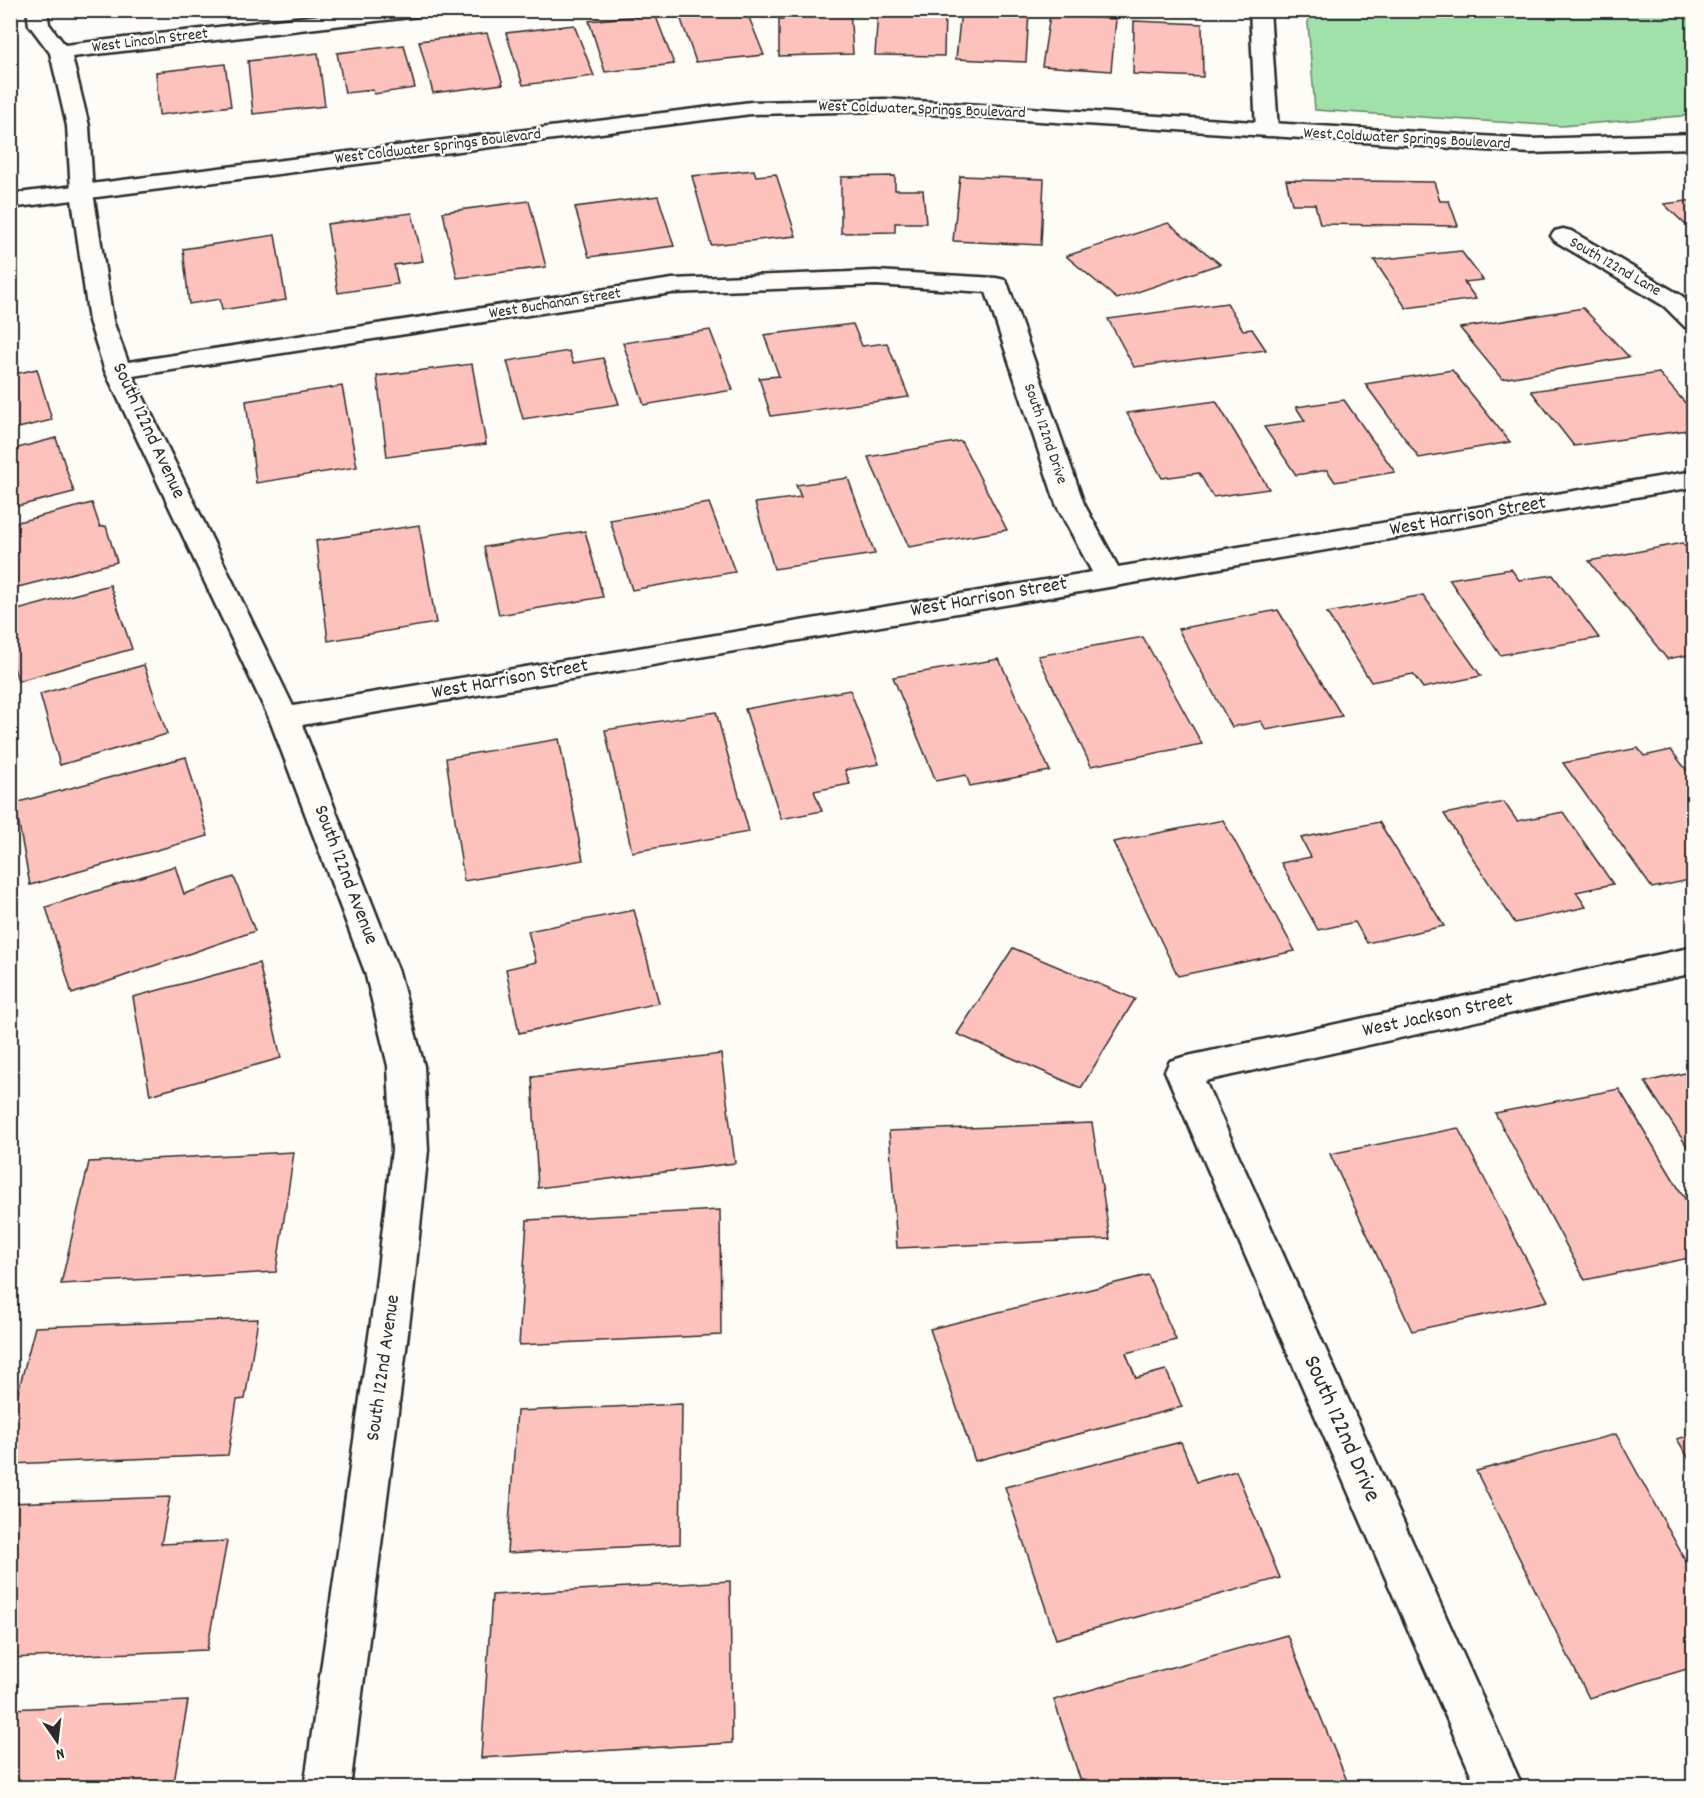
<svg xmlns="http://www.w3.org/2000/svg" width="1704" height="1798" font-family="Dekko,sans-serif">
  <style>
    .green { fill: #a0e1aa; stroke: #66866a; stroke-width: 1.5 }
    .building { fill: #fec2bd; stroke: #2b2b2b; stroke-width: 1.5 }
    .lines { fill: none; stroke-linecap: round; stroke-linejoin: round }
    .street-casing { stroke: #2b2b2b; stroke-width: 5 }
    .secondary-casing { stroke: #2b2b2b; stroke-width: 5 }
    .street { fill: #fdfcf7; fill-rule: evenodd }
    .secondary { fill: #fdfcf7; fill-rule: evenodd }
    .labels { text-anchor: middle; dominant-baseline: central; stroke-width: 4.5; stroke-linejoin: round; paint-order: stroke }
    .far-street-label { font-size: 16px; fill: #2b2b2b; stroke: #fdfcf7 }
    .street-label { font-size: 20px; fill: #2b2b2b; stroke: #fdfcf7 }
    .near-street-label { font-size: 24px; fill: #2b2b2b; stroke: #fdfcf7 }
  </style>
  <rect width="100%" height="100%" fill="#fdfcf7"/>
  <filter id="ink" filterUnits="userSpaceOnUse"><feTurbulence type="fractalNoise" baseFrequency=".0167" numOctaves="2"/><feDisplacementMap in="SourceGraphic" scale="12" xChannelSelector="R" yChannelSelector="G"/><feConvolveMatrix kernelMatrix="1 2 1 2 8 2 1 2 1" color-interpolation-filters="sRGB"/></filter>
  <g filter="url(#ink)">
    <polygon class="green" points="1307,11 1693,11 1693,115 1561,126 1315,110"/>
    <g class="building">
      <polygon points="102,10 156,10 102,16"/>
      <polygon points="746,10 764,55 696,62 678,11"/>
      <polygon points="785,10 850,10 853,54 779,56 779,19 785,19"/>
      <polygon points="878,10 945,10 944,56 875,55"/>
      <polygon points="961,10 1029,11 1026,62 956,59"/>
      <polygon points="655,14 674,64 605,72 589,21"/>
      <polygon points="1050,15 1116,19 1111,71 1042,66"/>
      <polygon points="1134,21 1202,24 1203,77 1133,74"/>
      <polygon points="574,25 594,76 523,85 506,33"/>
      <polygon points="487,33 503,84 433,93 419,41"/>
      <polygon points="404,45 415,88 374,94 373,90 345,93 337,53"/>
      <polygon points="318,53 325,106 253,114 248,61"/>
      <polygon points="225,64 231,106 159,115 156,72"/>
      <polygon points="754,170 756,176 776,174 796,236 711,245 692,176"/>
      <polygon points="895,176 895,190 923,190 926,223 895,223 895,232 841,233 841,177"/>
      <polygon points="960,176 1044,179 1041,245 953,241"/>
      <polygon points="1286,180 1434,182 1440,201 1449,201 1458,226 1320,224 1315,204 1292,204"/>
      <polygon points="658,196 674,246 589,257 575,207"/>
      <polygon points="1694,200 1694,233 1664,204"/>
      <polygon points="529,201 546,267 457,278 443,212"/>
      <polygon points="412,213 423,261 394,265 398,284 338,293 327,224"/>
      <polygon points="1168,223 1220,264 1117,299 1066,256"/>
      <polygon points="275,235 286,300 222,310 220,299 189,304 183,249"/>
      <polygon points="1461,251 1483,280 1464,282 1476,299 1406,308 1374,260"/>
      <polygon points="1227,303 1243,330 1252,329 1266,350 1134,367 1108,319"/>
      <polygon points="1583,308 1629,357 1502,379 1460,328"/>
      <polygon points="853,324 862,346 887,343 909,397 771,416 759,378 779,376 764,335"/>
      <polygon points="710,330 733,390 644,405 623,343"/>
      <polygon points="569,351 573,363 603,358 619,404 523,419 507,361"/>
      <polygon points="472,364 486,444 387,457 377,376"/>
      <polygon points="37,369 52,420 10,430 10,375"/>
      <polygon points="1452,370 1510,442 1419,458 1365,384"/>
      <polygon points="1659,373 1694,413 1694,429 1574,446 1531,391"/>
      <polygon points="342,386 357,467 256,483 246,401"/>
      <polygon points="1344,400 1395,472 1335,482 1327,470 1296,475 1264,427 1305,421 1296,407"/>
      <polygon points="1216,401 1269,489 1213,497 1199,473 1162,478 1127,413"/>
      <polygon points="56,438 74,492 10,508 10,450"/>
      <polygon points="961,441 1007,530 909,547 868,457"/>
      <polygon points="848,478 875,554 774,569 755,503 801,497 796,485"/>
      <polygon points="92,503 100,527 106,526 117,562 10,589 10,524"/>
      <polygon points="709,503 735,572 632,590 610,520"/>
      <polygon points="419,525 436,623 328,641 316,541"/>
      <polygon points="585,531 603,597 499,615 484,547"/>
      <polygon points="1682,543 1694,556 1694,654 1667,659 1589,561"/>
      <polygon points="1511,569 1519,580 1553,575 1599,638 1500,655 1449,579"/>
      <polygon points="110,585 132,649 18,681 10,654 10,612"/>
      <polygon points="1423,595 1481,676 1423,688 1413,674 1371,682 1327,613"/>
      <polygon points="1278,610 1342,716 1266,730 1261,721 1232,727 1178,629"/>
      <polygon points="1143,637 1202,744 1091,766 1038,656"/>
      <polygon points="999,659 1050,771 970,786 966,775 936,781 893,677"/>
      <polygon points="144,665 167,734 60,765 40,694"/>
      <polygon points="850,690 879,764 845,770 850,784 814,791 822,811 781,819 745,709"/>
      <polygon points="716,712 749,832 632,852 605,730"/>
      <polygon points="559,739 583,860 464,881 446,758"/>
      <polygon points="1638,748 1644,756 1671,750 1694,780 1694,879 1652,888 1563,763"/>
      <polygon points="186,757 208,836 30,885 15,803"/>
      <polygon points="1504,802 1517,821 1563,812 1613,884 1576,892 1586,907 1515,923 1444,814"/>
      <polygon points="1223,820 1295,951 1178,976 1113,842"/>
      <polygon points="1379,822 1444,926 1367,943 1355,922 1318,930 1281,863 1311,857 1301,838"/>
      <polygon points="175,866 184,894 234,877 255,931 72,994 46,907"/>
      <polygon points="634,910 659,1003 519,1033 506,969 536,962 528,931"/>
      <polygon points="1013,948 1135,999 1081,1088 957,1034"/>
      <polygon points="259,963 281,1058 150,1095 133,997"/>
      <polygon points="721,1054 735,1163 538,1188 532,1077"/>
      <polygon points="1694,1071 1694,1157 1645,1082"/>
      <polygon points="1619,1089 1694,1214 1694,1257 1585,1280 1495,1113"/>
      <polygon points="1092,1123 1110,1239 897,1248 889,1131"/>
      <polygon points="1458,1128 1548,1301 1412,1331 1330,1154"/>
      <polygon points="294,1152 276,1272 61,1284 89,1162"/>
      <polygon points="720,1210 721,1335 519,1345 527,1220"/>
      <polygon points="1148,1275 1176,1340 1126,1353 1136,1378 1166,1370 1182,1407 975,1461 930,1329"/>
      <polygon points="258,1319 245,1399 237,1400 228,1455 10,1464 10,1423 35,1327"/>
      <polygon points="682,1404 680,1544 507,1553 517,1411"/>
      <polygon points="1616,1434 1694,1576 1694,1667 1589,1698 1476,1471"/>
      <polygon points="1694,1434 1694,1467 1677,1439"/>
      <polygon points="1181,1442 1197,1482 1236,1471 1280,1578 1056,1639 1005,1487"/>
      <polygon points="170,1497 161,1544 227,1541 207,1650 10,1658 10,1503"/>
      <polygon points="730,1581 732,1743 481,1758 492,1595"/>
      <polygon points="1287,1635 1350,1788 1083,1788 1054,1700"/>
      <polygon points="188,1701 173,1788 10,1788 10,1709"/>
    </g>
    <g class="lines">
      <g class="street-casing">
        <g id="street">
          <path d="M27,10h20l2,14 16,21 298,-35h66l-10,6 -347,41 17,69 4,66 20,129 15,41 544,-83 204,-8 120,7 9,2 3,5 76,219 34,63 576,-96v16l-1392,238 97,247 25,94 4,84 -15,144 -63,494h-46l71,-494 17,-144 -4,-84 -23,-94 -96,-254 -164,-347 -16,-50 -18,-129 -4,-66 -17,-73 -21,-28zM876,285l110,7 70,212 36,68 -799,134 -160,-330 539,-83z"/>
          <polygon points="1250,10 1270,10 1278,130 1275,135 1259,135 1256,130"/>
          <polygon points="1563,229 1571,231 1682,296 1694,308 1694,329 1685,327 1664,306 1555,241 1551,236 1555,231"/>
          <polygon points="1694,947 1694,973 1205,1081 1523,1788 1477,1788 1165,1071 1170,1061 1183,1057"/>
        </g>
      </g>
      <g class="secondary-casing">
        <polygon id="secondary" points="885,99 1530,139 1694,134 1694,148 1530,153 885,111 751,114 10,208 10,194 751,102"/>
      </g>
      <use href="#street" class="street"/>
      <use href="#secondary" class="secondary"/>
    </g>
  </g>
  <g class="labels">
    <g class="far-street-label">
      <text transform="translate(150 41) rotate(-7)">West Lincoln Street</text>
      <text transform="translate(922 110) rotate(2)">West Coldwater Springs Boulevard</text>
      <text transform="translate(1407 139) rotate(3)">West Coldwater Springs Boulevard</text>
      <text transform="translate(438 147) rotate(-7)">West Coldwater Springs Boulevard</text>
      <text transform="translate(1615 267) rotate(30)">South 122nd Lane</text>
      <text transform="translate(555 304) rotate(-9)">West Buchanan Street</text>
      <text transform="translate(1045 434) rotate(71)">South 122nd Drive</text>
    </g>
    <g class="street-label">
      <text transform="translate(148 431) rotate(65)">South 122nd Avenue</text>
      <text transform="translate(1468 517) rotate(-10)">West Harrison Street</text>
      <text transform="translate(989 598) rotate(-10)">West Harrison Street</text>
      <text transform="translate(510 680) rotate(-10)">West Harrison Street</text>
      <text transform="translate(345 875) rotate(69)">South 122nd Avenue</text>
      <text transform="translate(1438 1016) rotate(-12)">West Jackson Street</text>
      <text transform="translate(384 1368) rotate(-82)">South 122nd Avenue</text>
    </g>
    <g class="near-street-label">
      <text transform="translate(1341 1429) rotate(66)">South 122nd Drive</text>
    </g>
  </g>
  <rect width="1704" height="1798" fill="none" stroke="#fdfcf7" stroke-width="36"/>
  <rect x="18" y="18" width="1668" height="1762" fill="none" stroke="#2b2b2b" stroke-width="2" filter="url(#ink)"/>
  <g transform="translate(57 1741) rotate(166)" stroke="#fdfcf7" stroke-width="4.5" paint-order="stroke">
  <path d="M0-4.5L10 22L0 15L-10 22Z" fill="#2b2b2b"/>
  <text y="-9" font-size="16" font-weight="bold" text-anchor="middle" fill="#2b2b2b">N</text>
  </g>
</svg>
